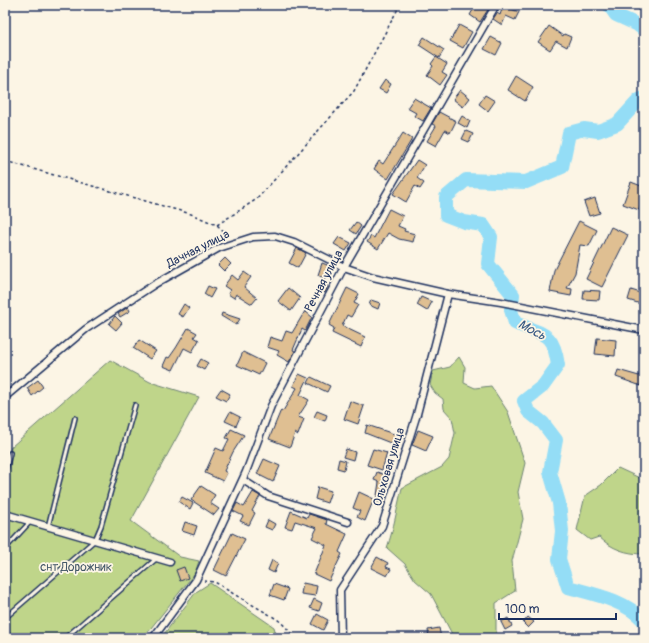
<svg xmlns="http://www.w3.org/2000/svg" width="649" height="643" font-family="Pangolin,sans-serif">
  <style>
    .green { fill: #bfd58a; stroke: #6d8274 }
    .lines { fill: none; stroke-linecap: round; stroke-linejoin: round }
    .river { stroke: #94ddf6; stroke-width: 14 }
    .building { fill: #dfbf92; stroke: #1b2f5e }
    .lane-casing { stroke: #1b2f5e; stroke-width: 6 }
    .street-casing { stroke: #1b2f5e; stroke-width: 9 }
    .path { stroke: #1b2f5e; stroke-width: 1.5; stroke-dasharray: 3 3; stroke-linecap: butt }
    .lane { stroke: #fcf5e5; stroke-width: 3 }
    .street { stroke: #fcf5e5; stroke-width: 6 }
    .labels { text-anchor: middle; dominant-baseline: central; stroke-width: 3.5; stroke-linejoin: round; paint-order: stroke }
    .street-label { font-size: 12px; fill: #1b2f5e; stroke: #fcf5e5 }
    .park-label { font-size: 12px; fill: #445869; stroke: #fcf5e5 }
    .water-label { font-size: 13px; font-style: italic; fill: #395a84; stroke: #fcf5e5 }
  </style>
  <rect width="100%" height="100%" fill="#fcf5e5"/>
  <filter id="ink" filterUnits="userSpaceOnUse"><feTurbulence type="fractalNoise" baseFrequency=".025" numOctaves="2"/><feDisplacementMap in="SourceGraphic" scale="8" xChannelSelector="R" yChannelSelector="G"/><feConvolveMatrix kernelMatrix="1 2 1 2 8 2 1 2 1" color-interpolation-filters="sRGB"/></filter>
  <g filter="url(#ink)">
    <g class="green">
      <path d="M459,357l6,10 -1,16 11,5 16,-2 17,26 17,51 -7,29 5,27 -11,42 3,30 -19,12v35h-45l1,-4 -21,-40 -16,-14 -10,-16 -18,-16c7,-20 10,-40 15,-60l40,-21 7,-8 6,-26 -3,-15 -8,-9 -1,-10 -8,-6 -5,-8 3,-14 17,-4z"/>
      <polygon points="110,360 150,382 199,397 131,521 180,557 199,561 195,573 143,638 5,638 5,465 11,447"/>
      <path d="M618,468l26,12v74c-18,0 -32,-5 -45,-17l-9,3 -13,-10 8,-34 16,-11z"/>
      <polygon points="210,583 274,627 277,638 161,638 196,592"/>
    </g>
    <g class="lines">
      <g class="river">
        <polyline points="609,5 616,15 638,25 644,30"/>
        <path d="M644,98l-5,2 -22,24 -19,7 -14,-2 -15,4 -7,34 -36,15 -60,-2 -20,17v18l18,7 19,3 8,12 -3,27 25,31 -2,15 4,13c28,12 38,8 43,42l-15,21 -19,15 4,10 15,12 13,17 -6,32 9,31 3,28 -3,28 9,28c25,7 58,13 76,34"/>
      </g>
    </g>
    <g class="building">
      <polygon points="476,5 485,5 489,8 480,22 470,15"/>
      <polygon points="503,6 519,12 515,20 506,16 502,25 493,19 497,13 500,15"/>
      <polygon points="459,25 472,32 463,48 450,41"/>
      <polygon points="549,26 563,36 564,34 571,37 567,47 556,41 550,50 538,42"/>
      <polygon points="424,37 444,50 439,58 419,45"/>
      <polygon points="491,37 502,43 496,55 484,49"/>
      <polygon points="436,57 447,64 442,72 447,75 440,85 427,75 433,66 431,64"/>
      <polygon points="516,76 533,87 525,101 508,90"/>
      <polygon points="385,80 391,84 386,93 379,89"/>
      <polygon points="460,90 470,98 463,107 453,99"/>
      <polygon points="485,95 495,101 488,111 479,104"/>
      <polygon points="414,98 431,108 423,121 414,116 416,113 407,108"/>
      <polygon points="439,112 456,121 450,133 445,130 436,146 427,141 436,126 432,124"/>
      <polygon points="462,116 470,121 467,128 458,123"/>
      <polygon points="466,131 473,134 469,142 462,139"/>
      <polygon points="403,133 412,139 388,179 374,169 379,161 383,164"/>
      <polygon points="417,160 425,165 417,178 424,183 420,189 415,186 406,202 393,194"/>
      <polygon points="631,182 644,187 644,197 639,210 623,204"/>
      <polygon points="595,198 600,213 589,216 584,202"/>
      <polygon points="389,209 403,216 398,226 405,229 404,231 415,234 413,242 399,239 388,233 378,249 367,242 371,236 374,238"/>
      <polygon points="579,221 597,230 589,246 580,245 575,273 567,288 572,289 571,296 550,292 554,270"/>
      <polygon points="356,222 361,226 356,234 350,230"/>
      <polygon points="611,227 628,235 602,287 586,279"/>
      <polygon points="339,237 351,243 346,251 334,244"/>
      <polygon points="297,248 306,253 298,268 289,263"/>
      <polygon points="225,258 231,264 224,271 218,265"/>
      <polygon points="322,263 330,266 325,279 318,275"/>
      <polygon points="244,272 251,277 244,287 257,298 252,304 236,294 234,298 228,294 230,290 224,286 232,275 238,280"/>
      <polygon points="321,283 328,286 325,293 317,290"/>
      <polygon points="208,286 215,289 210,298 204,294"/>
      <polygon points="288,288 300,298 291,311 278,301"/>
      <polygon points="347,288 359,294 354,303 358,305 351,317 347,315 342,326 365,337 361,347 332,333 334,328 329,325"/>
      <polygon points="584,290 600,291 599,300 583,299"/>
      <polygon points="631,290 644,294 644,305 628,300"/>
      <polygon points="421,297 432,302 427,311 417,305"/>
      <polygon points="371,300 380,303 378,309 369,305"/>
      <polygon points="184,304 189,308 183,317 178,314"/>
      <polygon points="128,307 130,311 120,317 118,314"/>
      <polygon points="305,311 312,317 305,331 302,329 293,350 295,351 289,362 277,355 279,351 267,347 270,337 282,341 286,331 292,333"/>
      <polygon points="222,313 240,319 236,325 221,316"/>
      <polygon points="115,316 122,323 116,330 109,324"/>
      <polygon points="188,328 197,333 194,337 199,340 192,352 184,348 173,370 163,366 167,357 169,358 176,348"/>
      <polygon points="597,338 616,340 615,356 595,354"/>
      <polygon points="139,340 156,351 150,359 133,348"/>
      <polygon points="243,352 265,363 259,375 237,365"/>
      <polygon points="201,359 208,363 204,370 197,366"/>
      <polygon points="643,365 644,387 616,377 618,370 639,376"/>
      <polygon points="299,374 308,378 300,395 309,400 298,417 304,419 298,435 295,433 290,447 269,439 281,410 283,411 297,388 293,386"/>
      <polygon points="311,377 330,386 327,392 308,383"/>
      <polygon points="38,380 43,387 32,396 27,388"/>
      <polygon points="221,389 230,394 226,401 216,396"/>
      <polygon points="350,401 364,406 358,424 344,419"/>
      <polygon points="317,411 327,415 325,421 314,417"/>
      <polygon points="230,412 240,417 236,426 225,421"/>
      <polygon points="367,425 397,435 393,444 365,433"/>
      <polygon points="231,429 244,435 233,452 224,471 227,473 223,481 205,473 216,448 223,451 229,439 226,438"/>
      <polygon points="418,430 433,436 426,451 412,445"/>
      <polygon points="346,449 355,452 353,460 343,457"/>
      <polygon points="373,449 387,453 382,470 367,465"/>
      <polygon points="264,459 280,466 273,482 257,474"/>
      <polygon points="339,459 346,461 344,470 337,468"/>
      <polygon points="377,472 388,476 382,492 386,492 385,503 376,502 379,482 374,480"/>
      <polygon points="201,486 215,495 210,503 219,509 214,515 191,500"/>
      <polygon points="318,487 331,491 327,503 315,499"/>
      <polygon points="253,492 260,496 252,511 255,513 249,525 240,521 243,516 233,511 237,503 244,507"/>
      <polygon points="359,492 374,499 365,521 357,517 360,511 353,508"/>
      <polygon points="182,497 193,503 190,509 179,502"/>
      <polygon points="291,511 307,518 309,514 327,520 326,524 347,534 339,552 342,554 329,581 314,574 326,545 312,538 317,528 295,521 292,529 285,527"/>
      <polygon points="268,520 275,524 272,530 265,527"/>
      <polygon points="185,522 197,526 194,535 182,531"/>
      <polygon points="232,533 245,539 226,576 214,570"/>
      <polygon points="377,557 388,563 386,567 391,569 387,576 371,568"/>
      <polygon points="272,560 278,563 274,573 268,570"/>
      <polygon points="184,567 188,578 180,581 176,570"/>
      <polygon points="303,583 317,586 315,596 301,594"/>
      <polygon points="274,584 288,589 284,600 270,595"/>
      <polygon points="314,599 322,603 319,611 310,608"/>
      <polygon points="317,614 328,620 323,630 312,624"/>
      <polygon points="528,617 534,622 528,628 523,623"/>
      <polygon points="508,618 512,626 505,630 501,622"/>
      <polygon points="439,628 441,638 429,638 428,630"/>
    </g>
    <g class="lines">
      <g class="lane-casing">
        <g id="lane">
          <polyline points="5,473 10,453"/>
          <polyline points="48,527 75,418"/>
          <polyline points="5,549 30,522"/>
          <polyline points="5,618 95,540 101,526 135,405"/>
          <polyline points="65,638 156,559"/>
        </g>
      </g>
      <g class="street-casing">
        <g id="street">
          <polyline points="5,397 86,329 155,284 219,248 253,237 275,236 294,242 344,267 373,277 448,294 501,302 644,330"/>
          <polyline points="243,480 268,496 348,522"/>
          <polyline points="5,514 170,562"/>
          <polyline points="153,638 196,580 246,472 271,406 344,267 496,5"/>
          <polyline points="341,638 340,590 382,526 417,414 448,294"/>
        </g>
      </g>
      <g class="path">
        <polyline points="5,161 191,214 217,225 230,237"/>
        <polyline points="217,225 257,199 354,91 400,5"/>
        <path d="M204,581l11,1c19,13 40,24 60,36 10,6 14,15 23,20"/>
      </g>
      <use href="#lane" class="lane"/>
      <use href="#street" class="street"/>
    </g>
  </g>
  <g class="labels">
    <g class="street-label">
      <text transform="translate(198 249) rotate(-27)">Дачная улица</text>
      <text transform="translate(324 281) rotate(-62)">Речная улица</text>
      <text transform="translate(389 467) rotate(-73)">Ольховая улица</text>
    </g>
    <g class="park-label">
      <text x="76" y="567">снт Дорожник</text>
    </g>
    <g class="water-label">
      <text transform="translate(532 330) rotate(28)">Мось</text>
    </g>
  </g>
  <rect width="649" height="643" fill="none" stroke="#fcf5e5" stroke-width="20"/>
  <rect x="10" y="10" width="629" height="623" fill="none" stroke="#1b2f5e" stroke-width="1.5" filter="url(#ink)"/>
  <path d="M499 613v6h117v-6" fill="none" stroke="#1b2f5e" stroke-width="2"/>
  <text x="505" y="613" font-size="12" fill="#1b2f5e" stroke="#fcf5e5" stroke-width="3" paint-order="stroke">100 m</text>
</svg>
